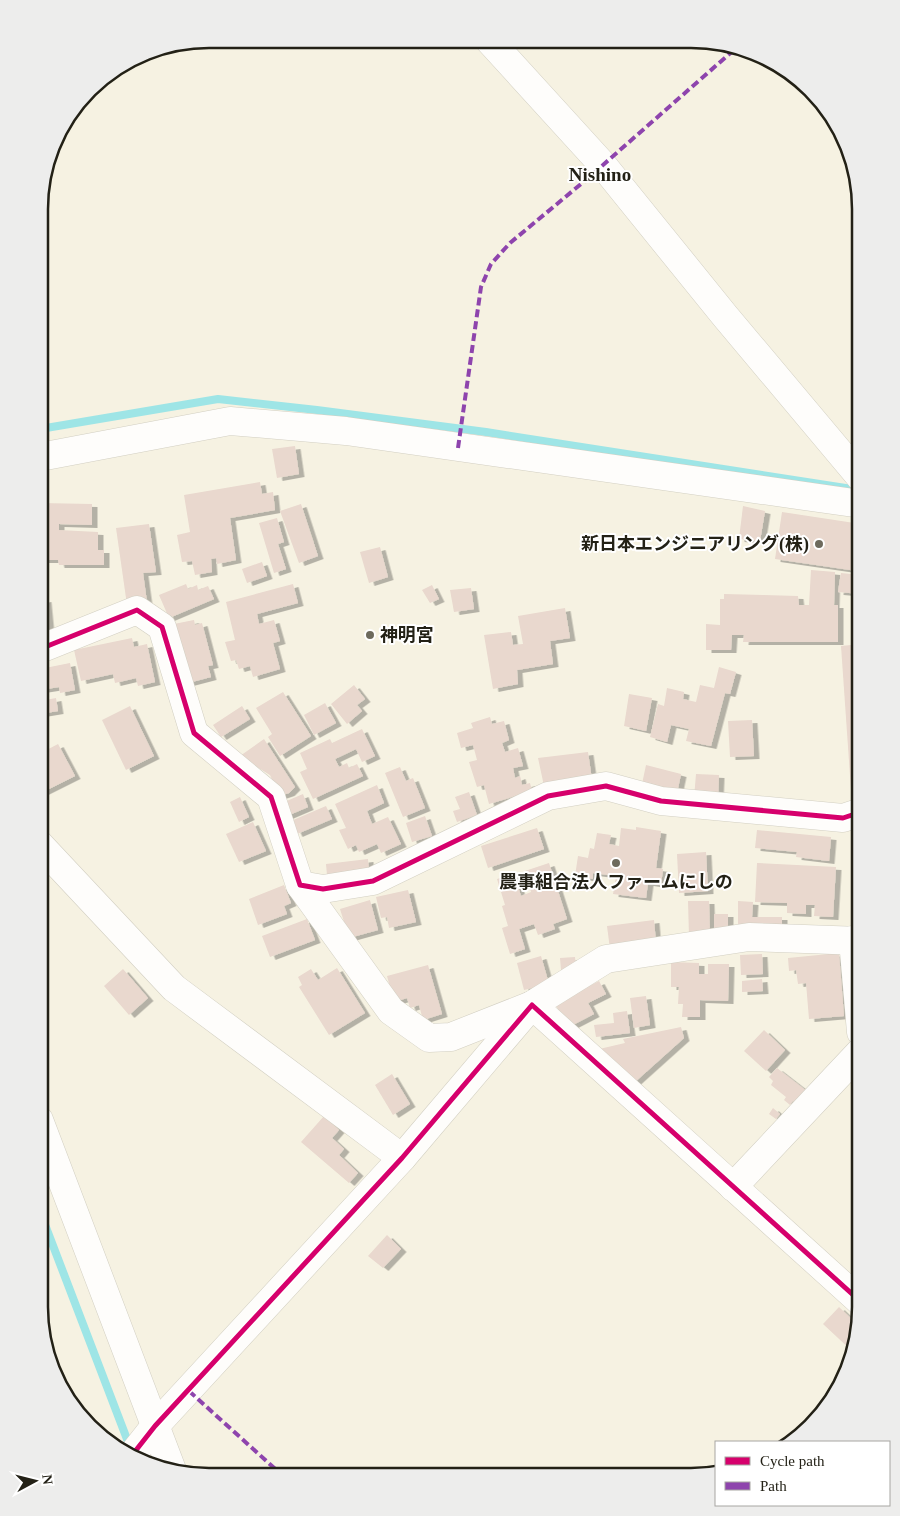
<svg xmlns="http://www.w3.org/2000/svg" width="900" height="1516" font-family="'Times New Roman','Noto Sans JP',serif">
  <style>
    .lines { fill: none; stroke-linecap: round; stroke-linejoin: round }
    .stream { stroke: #9ee5e6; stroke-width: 8 }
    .building { fill: #e9d8ce; filter: url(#shadow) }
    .minor-casing { stroke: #d2cfc2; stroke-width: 29 }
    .minor { stroke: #fefdfb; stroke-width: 28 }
    .quiet { stroke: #8e44ad; stroke-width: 4; stroke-dasharray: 8 4; stroke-linecap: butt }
    .cycleway-casing { stroke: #fff; stroke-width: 8 }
    .cycleway { stroke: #d6006c; stroke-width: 5 }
    .poi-dot { fill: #6d6a5d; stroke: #fff; stroke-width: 2 }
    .labels { text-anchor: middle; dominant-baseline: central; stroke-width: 4; stroke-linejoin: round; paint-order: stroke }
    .poi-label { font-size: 18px; font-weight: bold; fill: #232116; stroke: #fff; text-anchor: end }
    .neighbourhood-label { font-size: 19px; font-weight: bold; fill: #232116; stroke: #fff }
    .rim { fill: none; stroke: #232116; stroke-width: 2.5 }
  </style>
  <defs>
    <filter id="shadow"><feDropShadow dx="5.5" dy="3" stdDeviation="0" flood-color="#0004"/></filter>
  </defs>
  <rect width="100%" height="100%" fill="#f6f2e2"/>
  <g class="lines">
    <g class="stream">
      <polyline points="40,429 218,399 317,410 486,432 852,489"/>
      <polyline points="39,1209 130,1447"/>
    </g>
  </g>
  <g class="building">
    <polygon points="295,446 299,474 277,478 272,449"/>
    <polygon points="260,482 262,494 273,492 275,510 230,518 236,560 217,564 216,558 211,559 212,572 195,575 192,561 182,562 177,535 190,532 184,495"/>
    <polygon points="40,503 92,504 92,525 59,524 59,530 98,532 98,550 104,550 104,565 59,565 58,560 40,560"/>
    <polygon points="301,504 318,556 299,563 280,511"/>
    <polygon points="743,506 765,511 760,541 739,539"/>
    <polygon points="782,512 861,524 857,571 775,559"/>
    <polygon points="277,518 284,542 278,544 286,569 274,573 259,523"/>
    <polygon points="149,524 156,572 143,573 147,602 127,605 116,528"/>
    <polygon points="380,547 388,577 369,583 360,552"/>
    <polygon points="262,562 267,576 247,583 242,569"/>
    <polygon points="811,570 835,572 834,605 838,605 838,642 743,642 744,635 732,635 731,650 706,650 706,624 720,625 720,599 724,599 724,594 798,596 799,605 809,605"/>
    <polygon points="841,573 861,575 861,594 838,592"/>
    <polygon points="186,584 188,589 197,585 198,590 208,586 214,599 169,618 159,595"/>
    <polygon points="293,584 298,603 257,614 259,624 274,620 280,641 273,643 280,669 253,677 250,666 239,669 236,660 231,661 225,642 235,640 226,602"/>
    <polygon points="432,585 439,599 430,603 422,590"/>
    <polygon points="471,588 474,609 454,612 450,590"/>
    <polygon points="46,599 49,630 40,631 40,600"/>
    <polygon points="565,608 570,638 550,641 553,664 517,670 518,684 493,689 484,635 511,632 513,645 523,644 518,616"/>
    <polygon points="194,620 195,625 202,623 213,665 208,666 211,677 188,683 174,624"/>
    <polygon points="132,638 134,647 147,644 155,682 138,686 136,678 115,683 113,674 81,681 74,650"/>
    <polygon points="861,644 861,789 851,790 841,646"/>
    <polygon points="70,663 75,690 60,693 59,687 40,690 40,669"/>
    <polygon points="719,667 736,672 730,694 725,693 711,746 686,741 689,729 671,725 667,742 650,737 658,704 664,706 667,688 684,692 683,699 696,702 700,685 714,688"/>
    <polygon points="354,685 365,699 357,705 362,711 347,724 331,704"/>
    <polygon points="283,692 311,736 280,756 268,737 272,734 256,708"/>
    <polygon points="629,694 652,698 646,731 624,726"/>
    <polygon points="56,698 58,711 40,714 40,701"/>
    <polygon points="325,703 336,723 314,735 304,715"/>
    <polygon points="130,706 154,756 126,770 102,720"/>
    <polygon points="242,706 250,719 221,737 213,725"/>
    <polygon points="490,717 492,724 504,721 509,740 502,743 505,752 518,748 523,766 513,768 515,778 520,776 522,785 530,783 532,791 489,804 484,785 477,787 469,762 477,760 473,745 461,748 457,733 473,728 471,723"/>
    <polygon points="752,720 754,756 730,757 728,721"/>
    <polygon points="362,729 375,756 362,762 356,749 335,759 339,767 347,763 349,768 357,764 363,776 313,799 300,772 307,769 300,753 330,739 332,743"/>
    <polygon points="264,739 295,787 289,793 280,796 270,775 240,756"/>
    <polygon points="58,744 75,776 39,794 39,754"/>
    <polygon points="588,752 592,780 544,786 538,758"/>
    <polygon points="646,765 681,774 677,793 642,784"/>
    <polygon points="400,767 406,781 413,778 425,808 403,817 385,773"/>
    <polygon points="696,774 719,775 718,799 694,798"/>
    <polygon points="377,785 384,803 367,811 372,824 388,817 401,844 381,853 377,844 359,852 356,845 348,849 339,830 346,828 335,804"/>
    <polygon points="469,792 477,815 457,822 453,811 460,809 455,797"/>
    <polygon points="303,794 308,807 287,816 282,803"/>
    <polygon points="240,797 249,817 239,822 230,802"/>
    <polygon points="326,806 332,819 297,834 291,821"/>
    <polygon points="425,816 432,836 412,842 406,823"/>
    <polygon points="253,822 266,851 239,862 226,834"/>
    <polygon points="636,827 661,831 656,868 663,869 661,885 648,883 646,898 613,894 616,876 593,873 593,879 575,876 578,856 588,858 590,848 594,849 597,833 611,835 609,844 619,846 621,828 636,830"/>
    <polygon points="537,828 544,849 488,868 481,846"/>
    <polygon points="757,830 831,837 829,861 796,857 797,852 755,848"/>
    <polygon points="856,838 861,838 861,879 855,879"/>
    <polygon points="706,852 708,891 679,893 677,854"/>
    <polygon points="368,859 369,871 327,875 326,864"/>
    <polygon points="549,863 567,919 553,924 555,929 538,935 534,924 519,929 525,949 510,954 502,928 508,926 502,906 505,905 497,879 514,874 521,896 531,892 525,871"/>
    <polygon points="757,863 836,867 833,917 814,916 815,905 806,905 806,914 787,913 787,903 755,902"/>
    <polygon points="284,885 291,903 284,906 287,914 258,925 249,899"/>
    <polygon points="408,890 416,922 389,928 387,917 381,918 376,897"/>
    <polygon points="370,900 378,930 349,938 340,909"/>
    <polygon points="688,901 709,901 710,935 689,936"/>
    <polygon points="738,901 753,902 752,917 782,917 782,932 738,932"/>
    <rect x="714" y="914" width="14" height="22"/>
    <polygon points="307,919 315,940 270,957 262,936"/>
    <polygon points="654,920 656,943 610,949 607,926"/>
    <polygon points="839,953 844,1016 809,1019 806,983 798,984 796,970 789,971 788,958"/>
    <polygon points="762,954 763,974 741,975 740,955"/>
    <polygon points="541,956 549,984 524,990 517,963"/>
    <polygon points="575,957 576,968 561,970 560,958"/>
    <polygon points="671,962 699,963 699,974 708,974 708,964 729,964 728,1001 700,1000 700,1017 682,1017 683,1004 678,1004 679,987 671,987"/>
    <polygon points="428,965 442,1014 423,1020 419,1005 410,1008 407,998 394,1002 387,976"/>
    <polygon points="337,968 365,1013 329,1035 299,987 302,985 298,977 311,969 318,980"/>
    <polygon points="123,969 148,998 129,1015 104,986"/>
    <polygon points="762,979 763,991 742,992 742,981"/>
    <polygon points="599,981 606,994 588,1003 594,1014 567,1028 555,1003"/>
    <polygon points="646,996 650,1025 634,1028 630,998"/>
    <polygon points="627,1011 630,1033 596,1037 594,1025 614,1023 613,1013"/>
    <polygon points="681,1027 684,1038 635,1082 595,1050 625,1043 623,1039"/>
    <polygon points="764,1030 785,1050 766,1071 744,1051"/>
    <polygon points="777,1068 808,1092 798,1105 793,1101 790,1105 784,1100 786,1097 771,1085 773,1081 769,1077"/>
    <polygon points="392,1074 410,1104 393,1115 375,1085"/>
    <polygon points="773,1108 780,1114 776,1119 769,1114"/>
    <polygon points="324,1116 339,1130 332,1138 344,1149 339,1155 358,1173 349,1183 301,1142"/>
    <polygon points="387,1235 401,1249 383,1268 368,1256"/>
    <polygon points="839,1307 859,1326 853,1352 823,1324"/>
  </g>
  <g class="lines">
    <g class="minor-casing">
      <g id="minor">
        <polyline points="489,40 602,164 725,316 861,478"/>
        <polyline points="40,457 230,421 346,431 861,504"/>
        <polyline points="40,649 137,610 162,627 194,733 271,797 300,885 323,889 373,881 548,796 606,786 661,801 843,818 861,812"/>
        <polyline points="39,844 174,988 402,1158"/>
        <polyline points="300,885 391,1011 429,1038 451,1037 532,1005 606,959 749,937 861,941"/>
        <polyline points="853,940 861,1032"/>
        <polyline points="39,1120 172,1470"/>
        <polyline points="733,1187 861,1051"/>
        <polyline points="133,1454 155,1426 402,1158 532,1005 861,1302"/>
      </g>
    </g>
    <use href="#minor" class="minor"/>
    <g class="quiet">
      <polyline points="458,448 481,287 491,264 510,243 587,179 735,49"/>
      <polyline points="189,1391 283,1476"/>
    </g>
    <g class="cycleway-casing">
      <g id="cycleway">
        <polyline points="40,649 137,610 162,627 194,733 271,797 300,885 323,889 373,881 548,796 606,786 661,801 843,818 861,812"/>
        <polyline points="133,1454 155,1426 402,1158 532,1005 861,1302"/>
      </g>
    </g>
    <use href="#cycleway" class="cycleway"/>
  </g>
  <g class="poi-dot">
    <circle cx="819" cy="544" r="5"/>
    <circle cx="370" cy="635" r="5"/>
    <circle cx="616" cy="863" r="5"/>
  </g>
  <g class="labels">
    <g class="poi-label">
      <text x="809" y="544">新日本エンジニアリング(株)</text>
      <text x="380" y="635" text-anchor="start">神明宮</text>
      <text x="616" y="882" text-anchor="middle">農事組合法人ファームにしの</text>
    </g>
    <g class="neighbourhood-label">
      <text x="600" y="174">Nishino</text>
    </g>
  </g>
  <path d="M0 0H900V1516H0ZM209 48H691A161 161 0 0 1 852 209V1307A161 161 0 0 1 691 1468H209A161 161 0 0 1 48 1307V209A161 161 0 0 1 209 48Z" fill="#ededec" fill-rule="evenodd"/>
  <path class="rim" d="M209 48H691A161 161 0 0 1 852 209V1307A161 161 0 0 1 691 1468H209A161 161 0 0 1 48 1307V209A161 161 0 0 1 209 48Z"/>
  <rect x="715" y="1441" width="175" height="65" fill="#ffffff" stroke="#a7a6a2"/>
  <rect x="725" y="1457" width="25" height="8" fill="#d6006c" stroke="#a7a6a2"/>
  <text x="760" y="1466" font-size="15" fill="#232116">Cycle path</text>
  <rect x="725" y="1482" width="25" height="8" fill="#8e44ad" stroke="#a7a6a2"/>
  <text x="760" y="1491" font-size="15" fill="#232116">Path</text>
  <g transform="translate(35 1481) rotate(83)" stroke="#ffffff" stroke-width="4" paint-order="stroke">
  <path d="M0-4L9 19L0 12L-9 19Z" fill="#232116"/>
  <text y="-8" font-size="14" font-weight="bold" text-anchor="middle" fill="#232116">N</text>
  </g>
</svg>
